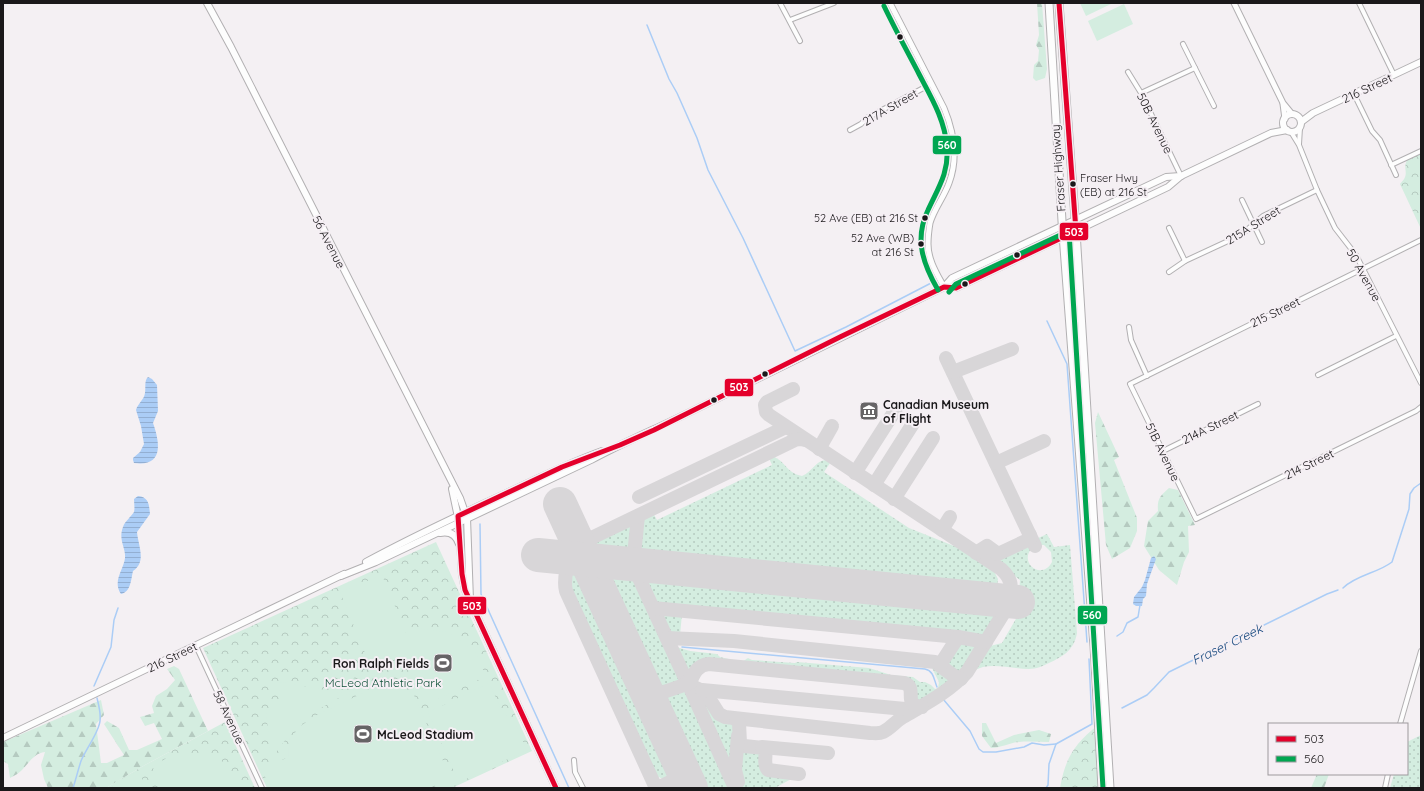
<svg xmlns="http://www.w3.org/2000/svg" width="1424" height="791" font-family="Quicksand,sans-serif">
  <style>
    .grass { fill: url(#grass-dots) }
    .forest { fill: url(#forest-firs) }
    .park { fill: url(#park-crowns) }
    .pitch { fill: #d4ede0 }
    .water { fill: url(#water-rules) }
    .lines { fill: none; stroke-linecap: round; stroke-linejoin: round }
    .stream { stroke: #abcdf6; stroke-width: 1.5 }
    .taxiway { stroke: #d8d6d8; stroke-width: 14 }
    .runway { stroke: #d8d6d8; stroke-width: 34 }
    .minor-casing { stroke: #b2b0b2; stroke-width: 6 }
    .tertiary-casing { stroke: #b2b0b2; stroke-width: 7 }
    .secondary-casing { stroke: #b2b0b2; stroke-width: 8 }
    .primary-casing { stroke: #b2b0b2; stroke-width: 9 }
    .minor { stroke: #fdfdfd; stroke-width: 4 }
    .tertiary { stroke: #fdfdfd; stroke-width: 5 }
    .secondary { stroke: #fdfdfd; stroke-width: 6 }
    .primary { stroke: #fdfdfd; stroke-width: 7 }
    .bus-1-casing { stroke: #f5eff4; stroke-width: 8 }
    .bus-2-casing { stroke: #f5eff4; stroke-width: 8 }
    .bus-1 { stroke: #e4002b; stroke-width: 5 }
    .bus-2 { stroke: #00a651; stroke-width: 5 }
    .bus-dot { fill: #1a181a; stroke: #f5eff4; stroke-width: 1.5 }
    .labels { text-anchor: middle; dominant-baseline: central; stroke-width: 4; stroke-linejoin: round; paint-order: stroke }
    .bus-label { font-size: 11px; fill: #1a181a; stroke: #f5eff4; text-anchor: end }
    .street-label { font-size: 12px; fill: #1a181a; stroke: #f5eff4 }
    .poi-label { font-size: 12px; font-weight: bold; fill: #1a181a; stroke: #f5eff4; text-anchor: start }
    .park-label { font-size: 12px; fill: #0f5138; stroke: #f5eff4 }
    .water-label { font-size: 13px; font-style: italic; fill: #184a7f; stroke: #f5eff4 }
    .line-badge { stroke: #f5eff4; stroke-width: 1.5 }
    .badge-label { font-size: 11px; text-anchor: middle; font-weight: bold; fill: #fff }
  </style>
  <defs>
    <pattern id="grass-dots" width="8" height="8" patternUnits="userSpaceOnUse"><rect width="8" height="8" fill="#d4ede0"/><path d="M2 2h.1M6 6h.1" fill="none" stroke="#b5cac0" stroke-width="1.8" stroke-linecap="round"/></pattern>
    <pattern id="forest-firs" width="22" height="20" patternUnits="userSpaceOnUse"><rect width="22" height="20" fill="#d4ede0"/><path d="M5 1l3.5 6h-7zM16 11l3.5 6h-7z" fill="#b5cac0"/></pattern>
    <pattern id="park-crowns" width="20" height="18" patternUnits="userSpaceOnUse"><rect width="20" height="18" fill="#d4ede0"/><path d="M2 6a3 3 0 1 1 6 0M12 15a3 3 0 1 1 6 0" fill="none" stroke="#b5cac0"/></pattern>
    <pattern id="water-rules" width="6" height="5" patternUnits="userSpaceOnUse"><rect width="6" height="5" fill="#abcdf6"/><path d="M0 2.5h6" fill="none" stroke="#93afd2"/></pattern>
  </defs>
  <rect width="100%" height="100%" fill="#f4f0f3"/>
  <g class="grass">
    <path d="M772,456c14,5 14,17 30,20 10,-4 13,-15 24,-16l4,3 -6,9 85,56 55,22 29,19 5,10 -1,7 -6,5 -354,-34 4,-38 12,-6 4,7 115,-55 -3,-7z"/>
    <polygon points="634,522 630,556 592,553 589,544"/>
    <path d="M1047,534l7,13 16,-2 7,88c-3,17 -13,23 -28,30 -6,3 -13,6 -20,6 -15,0 -31,-5 -46,-2 -4,1 -8,3 -12,5l15,-25 16,-4 15,-26 3,-37 -24,-18 1,-4 33,-15 2,5c-14,15 10,33 20,14l-1,-10 -7,-7h-7l-3,-5z"/>
    <polygon points="573,567 580,568 672,769 668,777 663,779 654,775 568,588 570,572"/>
    <polygon points="600,570 634,573 682,680 680,683 657,691 654,689"/>
    <path d="M641,574l347,34 7,7c-1,8 -6,20 -14,23l-326,-32z"/>
    <polygon points="667,612 682,614 680,635 668,635 661,618 661,616"/>
    <polygon points="960,642 979,643 981,645 962,673 954,673 948,668 947,662"/>
    <polygon points="673,646 690,651 717,654 720,657 742,662 748,658 752,660 795,663 797,662 869,668 891,675 913,677 920,682 925,682 931,685 935,689 938,688 939,682 932,668 940,668 952,681 924,702 918,704 913,700 912,688 907,681 707,663 697,666 688,678"/>
    <polygon points="683,689 703,695 719,718 735,722 736,724 733,770 739,788 700,788 659,699 660,696"/>
    <polygon points="1421,735 1421,788 1390,788 1394,774 1407,774 1407,742"/>
    <polygon points="739,749 763,751 763,767 766,775 774,777 793,778 775,788 743,788 738,773"/>
  </g>
  <g class="forest">
    <polygon points="1037,3 1042,3 1047,69 1045,78 1036,81 1033,78 1034,65 1038,61 1039,50 1036,45 1039,35"/>
    <polygon points="1098,412 1119,457 1114,460 1137,518 1137,531 1130,548 1112,559 1106,545 1095,423"/>
    <path d="M1169,488l9,2 17,35 -7,1 1,26 -5,10 -7,23 -18,-15 -15,-24 4,-25 10,-10c-1,-12 2,-15 11,-23z"/>
    <path d="M174,666l5,3 29,62 -63,34 -39,23h-58l-4,-9 -3,-14 4,-13c-11,1 -16,11 -23,18 -3,3 -8,6 -12,8l-2,-14 -5,-3v-19l98,-42 3,15 -8,9 5,39h6l17,-8 -20,-31 3,-3 12,7 10,22h8l25,-11 -8,-16 -9,3 -5,-9 14,-4 -2,-7 4,-10 11,-7 8,-9 -8,-11z"/>
    <path d="M982,723h4l10,20 18,-8 25,-5 12,4 -2,8c-10,0 -20,-1 -30,0 -10,1 -18,6 -28,6l-9,-12z"/>
    <polygon points="1317,774 1329,774 1324,788 1311,788"/>
  </g>
  <g class="park">
    <path d="M1421,154v75l-21,-45c11,-11 2,-13 7,-24z"/>
    <polygon points="436,542 532,751 452,788 267,788 203,648"/>
    <polygon points="225,722 255,788 106,788 145,765"/>
    <path d="M1097,726l5,62h-42c5,-29 14,-44 37,-62z"/>
  </g>
  <g class="pitch">
    <polygon points="1080,3 1113,3 1086,16"/>
    <polygon points="1124,4 1133,24 1097,41 1088,21"/>
    <polygon points="382,575 406,633 414,628 447,632 475,651 486,676 428,704 421,701 400,652 370,665 340,592"/>
    <polygon points="345,674 363,683 363,685 343,686"/>
    <polygon points="280,682 341,693 367,687 368,690 342,696 298,721 299,722 270,760 267,757 270,752 266,709 280,709 279,705"/>
    <polygon points="390,683 413,693 455,788 436,788 432,781 418,788 270,788 262,770 288,757 290,738 303,724 310,721 309,719 365,692 367,694"/>
    <polygon points="489,683 503,713 514,722 527,750 462,781 457,778 428,712 448,703 457,702 456,699"/>
    <polygon points="193,753 221,760 235,778 240,788 164,788 152,766 169,757"/>
    <polygon points="138,771 147,788 111,788 117,781"/>
  </g>
  <g class="water">
    <path d="M148,377l4,2 5,6 1,26 -5,12c7,20 11,44 -19,40l-1,-3v-2l7,-6 4,-8 -3,-18 -5,-16c2,-7 8,-10 9,-17 1,-6 -1,-12 3,-16z"/>
    <path d="M138,496c11,1 11,9 12,18l-13,18c1,13 10,30 -4,39 -2,8 -2,21 -12,23 -9,-13 3,-25 4,-36 1,-10 -7,-18 -2,-31 2,-6 8,-10 11,-15 1,-4 0,-9 0,-13z"/>
    <polygon points="1154,556 1156,559 1147,584 1146,596 1143,599 1142,606 1136,606 1133,604 1134,597 1142,587 1145,580 1151,558"/>
  </g>
  <g class="lines">
    <g class="stream">
      <polyline points="647,25 669,79 677,93 697,138 708,170 743,238 795,351 846,327 935,281"/>
      <polyline points="1047,321 1067,364 1087,642"/>
      <polyline points="480,524 481,594 569,788"/>
      <path d="M1343,588c13,-13 35,-15 49,-26l17,-53 1,-15 4,-6 7,-5"/>
      <polyline points="1117,636 1123,632 1127,623 1138,617 1140,605"/>
      <path d="M682,647l243,22c9,2 9,11 12,18"/>
      <polyline points="94,686 111,647 114,620 118,608"/>
      <polyline points="943,699 970,731 979,749 983,752 996,752 1024,747 1032,743 1044,745 1056,744"/>
      <polyline points="1122,708 1147,695 1154,688 1169,672 1327,594 1338,590"/>
      <path d="M73,788c3,-9 5,-18 8,-27 5,-12 18,-29 19,-40 1,-8 -1,-15 -3,-23"/>
      <polyline points="1046,788 1048,785 1049,764 1056,744 1092,724 1089,659"/>
    </g>
    <g class="taxiway">
      <polyline points="946,358 1035,546"/>
      <polyline points="953,372 1012,349"/>
      <path d="M793,389l-26,13 -2,3 1,7 3,3 232,154c9,8 13,17 6,28l-11,3"/>
      <polyline points="819,449 832,426"/>
      <polyline points="996,463 1044,441"/>
      <polyline points="855,473 896,409"/>
      <polyline points="874,485 914,422"/>
      <polyline points="639,497 786,427"/>
      <polyline points="894,499 933,438"/>
      <path d="M638,516l-5,49 53,115 6,6 13,6 14,22 6,3 145,16c4,0 9,1 13,-1 7,-3 13,-11 20,-15 22,-13 46,-25 64,-45l36,-58 1,-4 -2,-6 -6,-4"/>
      <polyline points="942,530 950,517"/>
      <polyline points="976,553 987,546 998,554 1030,539 1030,535"/>
      <polyline points="653,608 958,637 986,642"/>
      <polyline points="667,638 734,641 935,662 954,676 961,679"/>
      <polyline points="940,665 958,637"/>
      <polyline points="687,681 735,788"/>
      <polyline points="702,690 905,709 916,709"/>
      <path d="M649,697l41,-14c4,-11 8,-18 19,-19l195,19c15,5 -3,22 18,24"/>
      <path d="M736,719l3,4 1,20 4,3 20,2c4,7 -2,15 4,22l31,4"/>
      <polyline points="762,747 828,753"/>
      <polyline points="738,782 735,770 738,736"/>
      <path d="M656,788l-90,-197c-3,-11 2,-34 9,-43 2,-3 5,-4 8,-6l212,-102 5,-1 5,1"/>
      <polyline points="657,788 685,775"/>
    </g>
    <g class="runway">
      <polyline points="560,504 691,788"/>
      <polyline points="538,555 1018,602"/>
    </g>
    <g class="minor-casing">
      <g id="minor">
        <polyline points="780,3 800,41"/>
        <polyline points="1359,3 1394,75"/>
        <polyline points="790,20 834,3"/>
        <polyline points="1183,44 1214,106"/>
        <polyline points="1128,72 1141,93 1181,176"/>
        <polyline points="1141,93 1195,68"/>
        <polyline points="1354,94 1372,131 1380,140 1396,175"/>
        <polyline points="850,130 861,124 867,118 931,84"/>
        <polyline points="1291,132 1299,145 1317,190 1335,228 1356,255 1421,383"/>
        <polyline points="1299,144 1300,128"/>
        <polyline points="1391,165 1421,151"/>
        <polyline points="1242,200 1262,242"/>
        <polyline points="1169,228 1185,261"/>
        <polyline points="1421,240 1130,384 1196,519 1416,411 1421,407"/>
        <polyline points="1169,272 1185,261 1241,235 1263,216 1317,190"/>
        <polyline points="1129,327 1131,340 1147,376"/>
        <polyline points="1318,375 1396,336"/>
        <polyline points="1163,451 1258,404"/>
        <polyline points="196,646 262,788"/>
        <polyline points="1400,724 1421,651"/>
        <polyline points="574,760 575,772 583,788"/>
        <polyline points="1385,788 1388,774"/>
      </g>
    </g>
    <g class="tertiary-casing">
      <g id="tertiary">
        <path d="M890,3l54,105c10,24 14,51 5,75 -5,14 -15,26 -19,40 -1,6 -2,15 -2,21 0,16 9,30 16,43"/>
        <polyline points="1234,3 1283,103 1292,114"/>
        <polyline points="1283,104 1285,119"/>
      </g>
    </g>
    <g class="secondary-casing">
      <g id="secondary">
        <polyline points="207,3 231,47 460,498 467,518 470,600"/>
        <circle cx="1292" cy="123" r="9"/>
        <polyline points="1301,122 1313,113 1421,62"/>
        <polyline points="944,287 956,288 1168,187 1181,176 1271,133 1287,130"/>
        <polyline points="452,489 459,522 462,574 465,590 556,788"/>
        <path d="M440,533c9,-2 16,1 19,11"/>
        <path d="M366,562c46,-25 93,-47 141,-69 31,-15 62,-30 95,-42"/>
        <path d="M341,576l35,-14 215,-102c33,-18 67,-32 101,-49 84,-41 168,-83 252,-124l8,-9 214,-101 15,-1"/>
        <polyline points="3,738 344,574"/>
      </g>
    </g>
    <g class="primary-casing">
      <g id="primary">
        <polyline points="1049,3 1062,221 1094,646 1102,788"/>
        <polyline points="1059,3 1076,231 1110,788"/>
      </g>
    </g>
    <use href="#minor" class="minor"/>
    <use href="#tertiary" class="tertiary"/>
    <use href="#secondary" class="secondary"/>
    <use href="#primary" class="primary"/>
    <g class="bus-1-casing">
      <polyline id="bus-1" points="556,788 465,590 462,574 458,516 562,467 620,445 654,430 840,337 944,287 956,288 1076,231 1059,3"/>
    </g>
    <g class="bus-2-casing">
      <g id="bus-2">
        <path d="M884,6c11,23 23,45 35,68 12,23 26,46 28,73 2,26 -9,41 -19,63 -14,29 -5,54 10,80"/>
        <polyline points="949,292 956,284 1069,231 1103,788"/>
      </g>
    </g>
    <use href="#bus-1" class="bus-1"/>
    <use href="#bus-2" class="bus-2"/>
  </g>
  <defs>
    <g id="museum-square" transform="scale(1)"><rect x="-9" y="-9" width="18" height="18" rx="4" fill="#666466" stroke="#f5eff4"/><path d="M0-6L6-3V-2H-6V-3ZM-5-1h2V3h-2ZM-1-1h2V3h-2ZM3-1h2V3H3ZM-6 4H6V6H-6Z" fill="#fff"/></g>
    <g id="stadium-square" transform="scale(1)"><rect x="-9" y="-9" width="18" height="18" rx="4" fill="#666466" stroke="#f5eff4"/><path d="M0-5a6.5 5 0 1 0 0 10a6.5 5 0 1 0 0-10ZM-3.5-1.8h7v3.6h-7Z" fill="#fff"/></g>
  </defs>
  <g fill-rule="evenodd">
    <use href="#museum-square" x="869" y="411"/>
    <use href="#stadium-square" x="443" y="663"/>
    <use href="#stadium-square" x="363" y="734"/>
  </g>
  <g class="bus-dot">
    <circle cx="900" cy="37" r="3.5"/>
    <circle cx="1073" cy="184" r="3.5"/>
    <circle cx="925" cy="218" r="3.5"/>
    <circle cx="921" cy="244" r="3.5"/>
    <circle cx="1017" cy="255" r="3.5"/>
    <circle cx="965" cy="284" r="3.5"/>
    <circle cx="765" cy="374" r="3.5"/>
    <circle cx="714" cy="400" r="3.5"/>
  </g>
  <g class="labels">
    <g class="bus-label">
      <text x="1080" y="178" text-anchor="start">Fraser Hwy<tspan x="1080" dy="14">(EB) at 216 St</tspan></text>
      <text x="918" y="218">52 Ave (EB) at 216 St</text>
      <text x="914" y="238">52 Ave (WB)<tspan x="914" dy="14">at 216 St</tspan></text>
    </g>
    <g class="street-label">
      <text transform="translate(1367 88) rotate(-25)">216 Street</text>
      <text transform="translate(890 107) rotate(-30)">217A Street</text>
      <text transform="translate(1155 123) rotate(64)">50B Avenue</text>
      <text transform="translate(1058 168) rotate(-94)">Fraser Highway</text>
      <text transform="translate(1253 225) rotate(-32)">215A Street</text>
      <text transform="translate(329 242) rotate(63)">56 Avenue</text>
      <text transform="translate(1364 275) rotate(61)">50 Avenue</text>
      <text transform="translate(1275 312) rotate(-26)">215 Street</text>
      <text transform="translate(1210 427) rotate(-26)">214A Street</text>
      <text transform="translate(1163 452) rotate(64)">51B Avenue</text>
      <text transform="translate(1309 464) rotate(-26)">214 Street</text>
      <text transform="translate(172 657) rotate(-26)">216 Street</text>
      <text transform="translate(229 717) rotate(65)">58 Avenue</text>
    </g>
    <g class="poi-label">
      <text x="883" y="404">Canadian Museum<tspan x="883" dy="14">of Flight</tspan></text>
      <text x="429" y="663" text-anchor="end">Ron Ralph Fields</text>
      <text x="377" y="734">McLeod Stadium</text>
    </g>
    <g class="park-label">
      <text x="383" y="682">McLeod Athletic Park</text>
    </g>
    <g class="water-label">
      <text transform="translate(1227 644) rotate(-26)">Fraser Creek</text>
    </g>
  </g>
  <g class="line-badge">
    <rect x="932" y="135" width="30" height="20" rx="4" fill="#00a651"/>
    <rect x="1059" y="222" width="30" height="19" rx="4" fill="#e4002b"/>
    <rect x="724" y="378" width="30" height="19" rx="4" fill="#e4002b"/>
    <rect x="457" y="596" width="30" height="19" rx="4" fill="#e4002b"/>
    <rect x="1077" y="605" width="31" height="20" rx="4" fill="#00a651"/>
  </g>
  <g class="badge-label">
    <text x="947" y="149">560</text>
    <text x="1074" y="236">503</text>
    <text x="739" y="391">503</text>
    <text x="472" y="610">503</text>
    <text x="1092" y="619">560</text>
  </g>
  <rect width="1424" height="791" fill="none" stroke="#1a181a" stroke-width="8"/>
  <rect x="1268" y="723" width="140" height="52" fill="#f5eff4" stroke="#9d999d"/>
  <rect x="1276" y="736" width="20" height="6" fill="#e4002b" stroke="#9d999d"/>
  <text x="1304" y="743" font-size="12" fill="#1a181a">503</text>
  <rect x="1276" y="756" width="20" height="6" fill="#00a651" stroke="#9d999d"/>
  <text x="1304" y="763" font-size="12" fill="#1a181a">560</text>
</svg>
